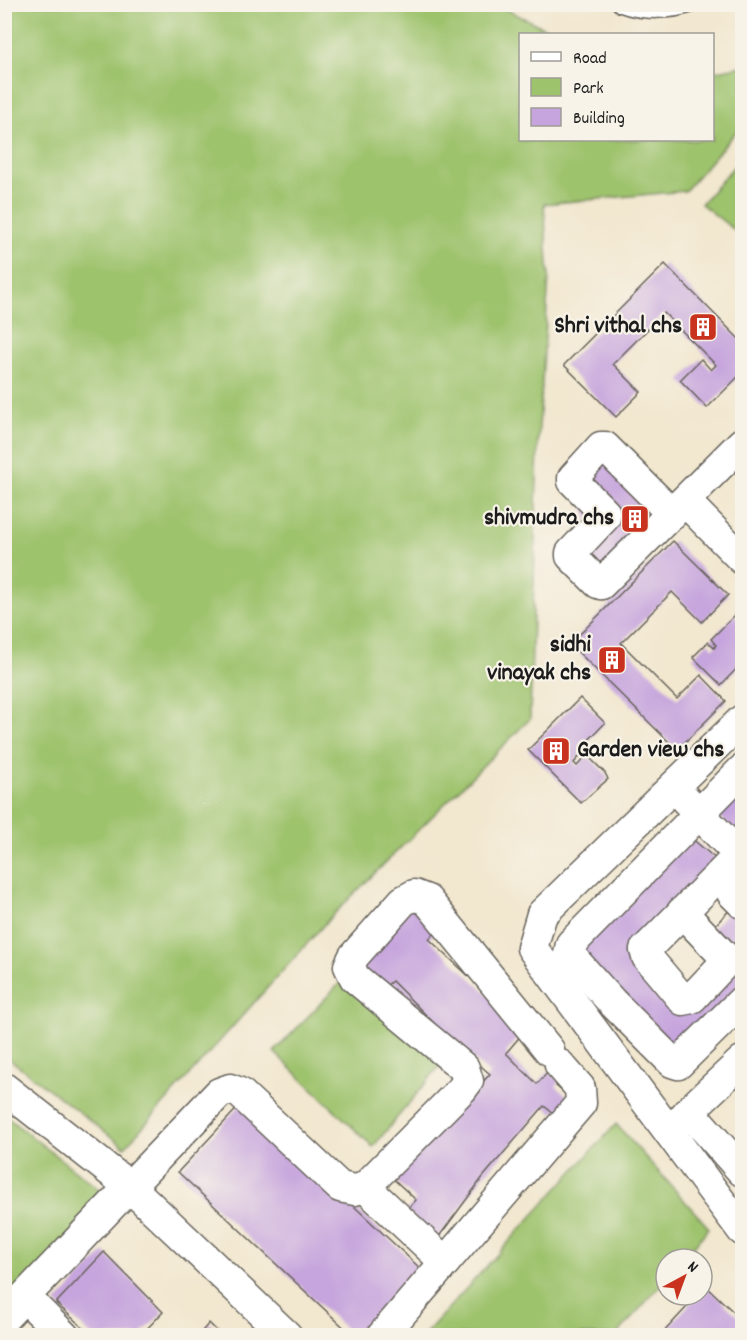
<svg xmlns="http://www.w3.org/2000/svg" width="747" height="1340" font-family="Dekko,sans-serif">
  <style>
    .green { fill: #9ec36d; stroke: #5d7044; stroke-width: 1.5 }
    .building { fill: #c6a4dd }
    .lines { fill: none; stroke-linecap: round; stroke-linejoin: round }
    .service-casing { stroke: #67635b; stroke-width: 18 }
    .minor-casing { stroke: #67635b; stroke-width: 33 }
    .service { stroke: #fff; stroke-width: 15 }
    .minor { stroke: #fff; stroke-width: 30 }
    .labels { text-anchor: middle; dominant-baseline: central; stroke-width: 4.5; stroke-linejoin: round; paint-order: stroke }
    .poi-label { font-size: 24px; font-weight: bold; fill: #1c1c1c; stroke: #f7f3e8; text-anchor: end }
  </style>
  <rect width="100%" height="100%" fill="#f7f3e8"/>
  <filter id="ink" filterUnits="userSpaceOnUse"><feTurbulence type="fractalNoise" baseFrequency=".0167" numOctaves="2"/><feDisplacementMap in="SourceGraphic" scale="12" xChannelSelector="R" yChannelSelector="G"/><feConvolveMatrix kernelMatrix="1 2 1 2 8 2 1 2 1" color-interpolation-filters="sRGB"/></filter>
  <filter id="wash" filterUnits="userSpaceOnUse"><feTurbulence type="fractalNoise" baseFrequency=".008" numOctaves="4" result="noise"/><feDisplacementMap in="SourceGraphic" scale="24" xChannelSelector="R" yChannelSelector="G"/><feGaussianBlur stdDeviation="1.35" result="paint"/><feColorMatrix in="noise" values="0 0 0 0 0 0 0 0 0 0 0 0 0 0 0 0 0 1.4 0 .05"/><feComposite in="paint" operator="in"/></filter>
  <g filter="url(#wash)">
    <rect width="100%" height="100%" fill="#f2e7cf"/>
    <g class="green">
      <polygon points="4,5 497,5 557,34 520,34 520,140 712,140 713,72 742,66 742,125 685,191 544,204 549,277 538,443 530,719 330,918 125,1147 5,1056"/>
      <polygon points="742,157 742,236 701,204"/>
      <polygon points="343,980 443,1062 373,1147 274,1052"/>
      <polygon points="4,1115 109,1197 4,1304"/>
      <polygon points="616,1124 709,1228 683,1259 666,1259 666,1279 617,1335 424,1335"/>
    </g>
    <g id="blocks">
      <g class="building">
        <polygon points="665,264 742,342 742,373 707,408 680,380 701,359 711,370 716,365 664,313 613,364 641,392 616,417 564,365"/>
        <polygon points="603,450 667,515 600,582 572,555 591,535 576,478"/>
        <polygon points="673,541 728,595 702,622 672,592 621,643 677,699 701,675 726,701 677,750 570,644"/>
        <polygon points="735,615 742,623 742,663 721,685 693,657 708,642 714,648 716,645 711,639"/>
        <polygon points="580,698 605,723 580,749 583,752 574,763 577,766 587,755 605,773 608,779 581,803 528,750"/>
        <polygon points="742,774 742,833 739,837 710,806"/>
        <polygon points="690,837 723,865 633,955 685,1011 738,958 710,931 736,903 742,910 742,994 675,1060 575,950"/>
        <polygon points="414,903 441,926 429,939 492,998 523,1033 506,1053 537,1084 548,1072 560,1081 556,1086 572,1100 553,1113 544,1106 483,1177 435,1242 407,1210 416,1200 386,1172 438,1130 490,1074 451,1040 392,981 381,990 354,966"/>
        <polygon points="243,1102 423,1271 363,1336 353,1336 178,1172"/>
        <polygon points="104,1252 163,1312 140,1336 92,1336 56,1303"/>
        <polygon points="706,1286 742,1320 742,1336 660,1336 698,1295 702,1295 702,1290"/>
        <polygon points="209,1323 222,1336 198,1336"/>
      </g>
    </g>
  </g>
  <g filter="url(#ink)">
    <use href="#blocks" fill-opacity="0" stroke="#67635b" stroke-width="1.5"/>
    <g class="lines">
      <g class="service-casing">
        <path id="service" d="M620,4c23,9 51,8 74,0"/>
      </g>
      <g class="minor-casing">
        <g id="minor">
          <polyline points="685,501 742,559"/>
          <polyline points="672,514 605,447 601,447 573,478 573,481 605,513 605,517 571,553 571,556 598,583 601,584 742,443"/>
          <polyline points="742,720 542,914 532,948 742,1230"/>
          <polyline points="742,770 571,944 569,954 612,1002 672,1062 678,1064 742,1001"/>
          <polyline points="685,799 742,858"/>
          <polyline points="742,875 732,893 742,903"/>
          <polyline points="682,912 726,958 724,964 692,998 683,1000 647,957 645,950 742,852"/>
          <polyline points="4,1088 129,1186 287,1336"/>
          <polyline points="689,1111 742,1171"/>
          <polyline points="670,1133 689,1111 742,1061"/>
          <polyline points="365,1187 445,1262"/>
          <polyline points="25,1297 64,1336"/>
          <polyline points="4,1318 219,1093 230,1089 240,1093 340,1187 355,1190 365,1187 462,1089 468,1081 464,1068 355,978 349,966 354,956 403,901 414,895 427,900 549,1050"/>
          <polyline points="382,1336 581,1103 580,1088 560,1065"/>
        </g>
      </g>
      <use href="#service" class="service"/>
      <use href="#minor" class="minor"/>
    </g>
  </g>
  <defs>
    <g id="building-square" transform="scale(1.5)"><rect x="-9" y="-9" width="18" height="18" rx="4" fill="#c8321e" stroke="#f7f3e8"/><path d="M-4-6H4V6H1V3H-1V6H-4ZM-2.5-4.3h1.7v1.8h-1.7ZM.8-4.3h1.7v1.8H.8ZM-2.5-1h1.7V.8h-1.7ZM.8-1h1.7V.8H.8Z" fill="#fff"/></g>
  </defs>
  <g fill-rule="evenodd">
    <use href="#building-square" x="703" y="327"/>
    <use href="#building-square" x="635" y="519"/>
    <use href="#building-square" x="612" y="660"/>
    <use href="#building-square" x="556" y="751"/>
  </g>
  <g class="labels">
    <g class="poi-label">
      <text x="682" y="327">Shri vithal chs</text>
      <text x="614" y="519">shivmudra chs</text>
      <text x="591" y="646">sidhi<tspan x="591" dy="28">vinayak chs</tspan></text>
      <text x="577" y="751" text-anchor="start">Garden view chs</text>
    </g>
  </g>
  <rect width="747" height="1340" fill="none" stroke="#f7f3e8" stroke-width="24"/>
  <rect x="519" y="33" width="195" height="108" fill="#f7f3e8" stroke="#9f9d96" stroke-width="1.5"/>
  <rect x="531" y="52" width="30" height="9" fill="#ffffff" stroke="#9f9d96" stroke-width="1.5"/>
  <text x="573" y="63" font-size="18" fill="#1c1c1c">Road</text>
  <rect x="531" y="78" width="30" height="18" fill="#9ec36d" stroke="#9f9d96" stroke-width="1.5"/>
  <text x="573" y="93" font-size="18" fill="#1c1c1c">Park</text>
  <rect x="531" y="108" width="30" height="18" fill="#c6a4dd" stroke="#9f9d96" stroke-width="1.5"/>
  <text x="573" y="123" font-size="18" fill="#1c1c1c">Building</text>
  <g transform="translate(684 1277) rotate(41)"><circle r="28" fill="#f7f3e8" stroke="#9f9d96" stroke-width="1.5"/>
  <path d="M0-4.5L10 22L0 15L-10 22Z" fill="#c8321e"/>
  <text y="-9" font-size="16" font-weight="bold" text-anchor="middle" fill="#1c1c1c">N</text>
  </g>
</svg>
